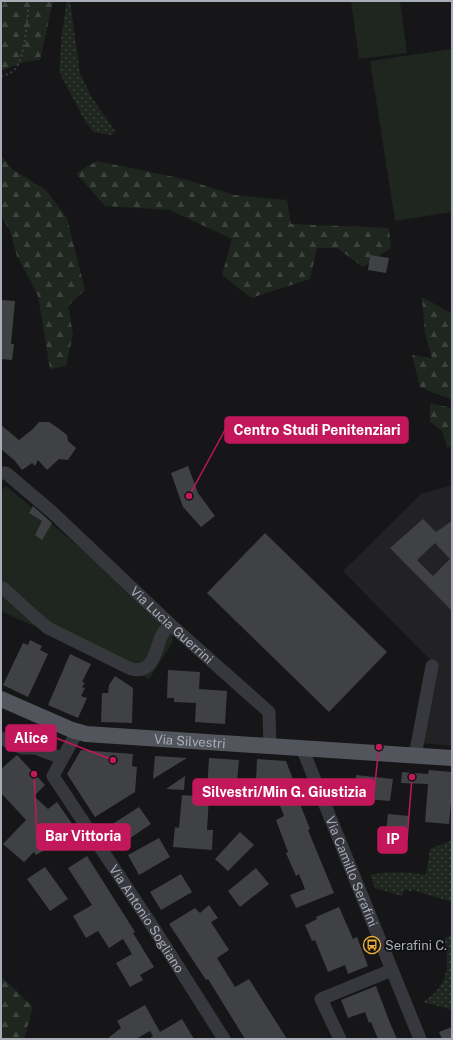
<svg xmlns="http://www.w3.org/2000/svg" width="453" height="1040" font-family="'Public Sans',sans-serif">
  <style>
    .built { fill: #222225 }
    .grass { fill: url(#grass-dots) }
    .forest { fill: url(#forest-firs) }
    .pitch { fill: #1e261f }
    .building { fill: #404145; fill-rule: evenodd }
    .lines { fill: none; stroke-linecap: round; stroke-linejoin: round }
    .path { stroke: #3d3f44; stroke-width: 2; stroke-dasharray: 2 3; stroke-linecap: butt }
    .minor { stroke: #37383d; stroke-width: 13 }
    .major { stroke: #53555c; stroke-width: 16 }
    .labels { text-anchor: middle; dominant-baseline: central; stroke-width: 3.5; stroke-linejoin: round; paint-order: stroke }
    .street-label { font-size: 13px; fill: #a8adb8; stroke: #111113 }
    .poi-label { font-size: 13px; fill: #a8adb8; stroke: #111113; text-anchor: start }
    .leader { fill: none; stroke: #c2185b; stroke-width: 1.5 }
    .callout-dot { fill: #c2185b; stroke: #111113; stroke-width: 1.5 }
    .callout { fill: #c2185b; stroke: #c2185b; stroke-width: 1.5 }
    .callout-label { font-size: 14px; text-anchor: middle; font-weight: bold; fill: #fff }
  </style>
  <defs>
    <pattern id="grass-dots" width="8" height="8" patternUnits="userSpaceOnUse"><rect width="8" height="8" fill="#1e261f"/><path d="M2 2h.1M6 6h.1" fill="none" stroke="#3c433d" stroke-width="1.8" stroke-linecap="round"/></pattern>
    <pattern id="forest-firs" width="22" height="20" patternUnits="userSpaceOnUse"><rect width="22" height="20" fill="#1e261f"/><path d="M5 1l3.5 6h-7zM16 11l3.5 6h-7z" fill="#3c433d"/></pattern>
  </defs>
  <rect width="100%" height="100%" fill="#161618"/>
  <polygon class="built" points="452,485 452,746 420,743 434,664 343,571 421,494"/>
  <g class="grass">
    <polygon points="67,1 70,1 80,73 91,96 115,131 112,135 93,132 85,121 59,72 62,32"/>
    <path d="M452,840v62l-40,-12 -1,2 -6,-3 -3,7 -27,-8 -5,-13c19,-4 37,-3 56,0l4,-26z"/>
    <path d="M452,935v75l-29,-8c18,-12 25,-23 24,-46 -1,-5 -2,-10 -2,-16v-2z"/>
  </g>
  <g class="forest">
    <polygon points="1,1 53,1 40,60 24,62 1,71"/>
    <polygon points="1,155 12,169 46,190 67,218 85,290 68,306 73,334 66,366 50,369 38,296 17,256 10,231 1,215"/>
    <polygon points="97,161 184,179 234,195 287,200 291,224 389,228 391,248 363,267 337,248 317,248 310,279 251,298 222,275 232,239 170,210 105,206 76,173"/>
    <polygon points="422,297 451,313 452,313 452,402 450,399 420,387 412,355 432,358 425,334"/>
    <polygon points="430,403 452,408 452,445 448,448 442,431 430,422"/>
    <polygon points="1,976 33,1007 24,1039 1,1039"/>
  </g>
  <g class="pitch">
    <polygon points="351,1 400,1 407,53 359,59"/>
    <polygon points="452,49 452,212 395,221 370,61"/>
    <polygon points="6,486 78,546 172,632 173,642 149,679 1,611 1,491"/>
  </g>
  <g class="building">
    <polygon points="370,255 389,258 386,273 368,270"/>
    <polygon points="2,300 15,301 11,344 14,344 12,360 1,359"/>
    <polygon points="39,422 49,422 58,428 67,435 68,441 76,448 68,460 59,459 47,470 38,460 35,466 32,463 22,470 15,461 1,449 1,425 19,440 33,429"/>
    <polygon points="188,466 198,493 215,516 201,527 183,507 171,473"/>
    <polygon points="33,506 52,523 42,540 35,535 42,521 29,513"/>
    <path d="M423,519l13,13 16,-11v90l-62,-63zM435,543l15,16 -17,17 -16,-16z"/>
    <polygon points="265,533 387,652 329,712 207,593"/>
    <polygon points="30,640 42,646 40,650 48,654 28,697 3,685 23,643 28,645"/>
    <polygon points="70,654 91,664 82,682 85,683 82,687 85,688 81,696 87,698 78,718 48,705"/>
    <polygon points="168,670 200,672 199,689 227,691 225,724 195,722 196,703 174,702 174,698 167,698"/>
    <polygon points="115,676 133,688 132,723 101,722 102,693 108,693 109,685"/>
    <polygon points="81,750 133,754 132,766 137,767 135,792 95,817 67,774"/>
    <polygon points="17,755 45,785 34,796 48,809 57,802 77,831 36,855 34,852 24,862 3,844 26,820 1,793 1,769"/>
    <polygon points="155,756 187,758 153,779"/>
    <polygon points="209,758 239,760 236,792 207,790"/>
    <polygon points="257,759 286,761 300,798 298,799 310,829 308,830 334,893 296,908 290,895 305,889 299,874 296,876 286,853 288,852 276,820 284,816 271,782 256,782"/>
    <polygon points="429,770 452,772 452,792 449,824 425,822 428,784 401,783 402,772 428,774"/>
    <polygon points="356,775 393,779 390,801 354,798"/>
    <polygon points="185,776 184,790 166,789"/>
    <polygon points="182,795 209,797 207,830 213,830 212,850 173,847 175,827 179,828"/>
    <polygon points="139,807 151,824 120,845 108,827"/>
    <polygon points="388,814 409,816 405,850 384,848"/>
    <polygon points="240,832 254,845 228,871 215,859"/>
    <polygon points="159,838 170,857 139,875 128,855"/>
    <polygon points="87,856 135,932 133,933 154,967 140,975 143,980 130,987 116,963 132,954 123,939 109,948 98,931 86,938 73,916 92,905 68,868"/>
    <polygon points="45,867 68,899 50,911 27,879"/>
    <polygon points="256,868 269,884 240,907 228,891"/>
    <polygon points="181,874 192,892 161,910 150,892"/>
    <polygon points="209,905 218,918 211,922 229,950 217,958 235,987 249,979 287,1039 245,1039 208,979 206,980 169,924 195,908 200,913"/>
    <polygon points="339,907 353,939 357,937 368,966 348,974 345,965 328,972 315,940 312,941 305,925 317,919 316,917"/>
    <polygon points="376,986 390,1023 397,1039 378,1039 371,1022 369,1023 365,1012 348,1018 341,1000"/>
    <polygon points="145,1005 160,1032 182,1019 194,1039 149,1039 153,1036 150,1031 136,1039 107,1039 121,1028 117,1021"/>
    <polygon points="452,1027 452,1039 442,1039 439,1032"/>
  </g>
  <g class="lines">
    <path class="path" d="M1,76c5,-1 11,-3 14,-7 11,-13 12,-51 14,-68"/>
    <g class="minor">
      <path id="s1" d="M1,473h5l46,39 118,112 99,88 1,34"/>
      <path d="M3,588l32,29 13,11 83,41c22,5 24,-17 30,-32 2,-5 6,-9 9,-13"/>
      <path id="s2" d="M77,732l-24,44 100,151 71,112"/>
      <polyline points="1,738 22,748 35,748 62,758"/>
      <path id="s3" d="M302,748l118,291"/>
      <polyline points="415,756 432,666"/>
      <polyline points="340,1039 321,999 392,970"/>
    </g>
    <path class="major" id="s4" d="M1,699l71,31 14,4 366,24"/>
  </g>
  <defs>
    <g id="bus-ring" transform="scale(0.9)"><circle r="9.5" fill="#111113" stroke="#f2b134" stroke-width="1.5"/><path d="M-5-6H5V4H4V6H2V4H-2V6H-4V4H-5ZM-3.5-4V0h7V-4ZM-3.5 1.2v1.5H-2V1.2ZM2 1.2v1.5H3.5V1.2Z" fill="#f2b134"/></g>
  </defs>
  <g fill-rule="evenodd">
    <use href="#bus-ring" x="372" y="945"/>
  </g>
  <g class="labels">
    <g class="street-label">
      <text stroke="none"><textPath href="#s1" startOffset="230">Via Lucia Guerrini</textPath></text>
      <text stroke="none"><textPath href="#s4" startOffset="196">Via Silvestri</textPath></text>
      <text stroke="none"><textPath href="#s3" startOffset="133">Via Camillo Serafini</textPath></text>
      <text stroke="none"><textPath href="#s2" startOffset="221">Via Antonio Sogliano</textPath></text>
    </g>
    <g class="poi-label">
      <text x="385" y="945">Serafini C.</text>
    </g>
  </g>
  <path class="leader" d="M189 496L225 430M113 760L56 738M379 747L374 792M34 774L37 837M412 777L407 840"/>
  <g class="callout-dot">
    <circle cx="189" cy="496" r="4"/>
    <circle cx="113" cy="760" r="4"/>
    <circle cx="379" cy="747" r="4"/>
    <circle cx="34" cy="774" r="4"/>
    <circle cx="412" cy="777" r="4"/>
  </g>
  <g class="callout">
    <rect x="225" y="417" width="183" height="26" rx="4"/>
    <rect x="6" y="725" width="50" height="26" rx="4"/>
    <rect x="193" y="779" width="181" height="26" rx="4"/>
    <rect x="37" y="824" width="93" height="26" rx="4"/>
    <rect x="378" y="827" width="29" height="26" rx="4"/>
  </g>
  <g class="callout-label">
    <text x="317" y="435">Centro Studi Penitenziari</text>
    <text x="31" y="743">Alice</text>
    <text x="284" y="797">Silvestri/Min G. Giustizia</text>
    <text x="83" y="841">Bar Vittoria</text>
    <text x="393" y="844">IP</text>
  </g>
  <rect width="453" height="1040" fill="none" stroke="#a8adb8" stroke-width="4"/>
</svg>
